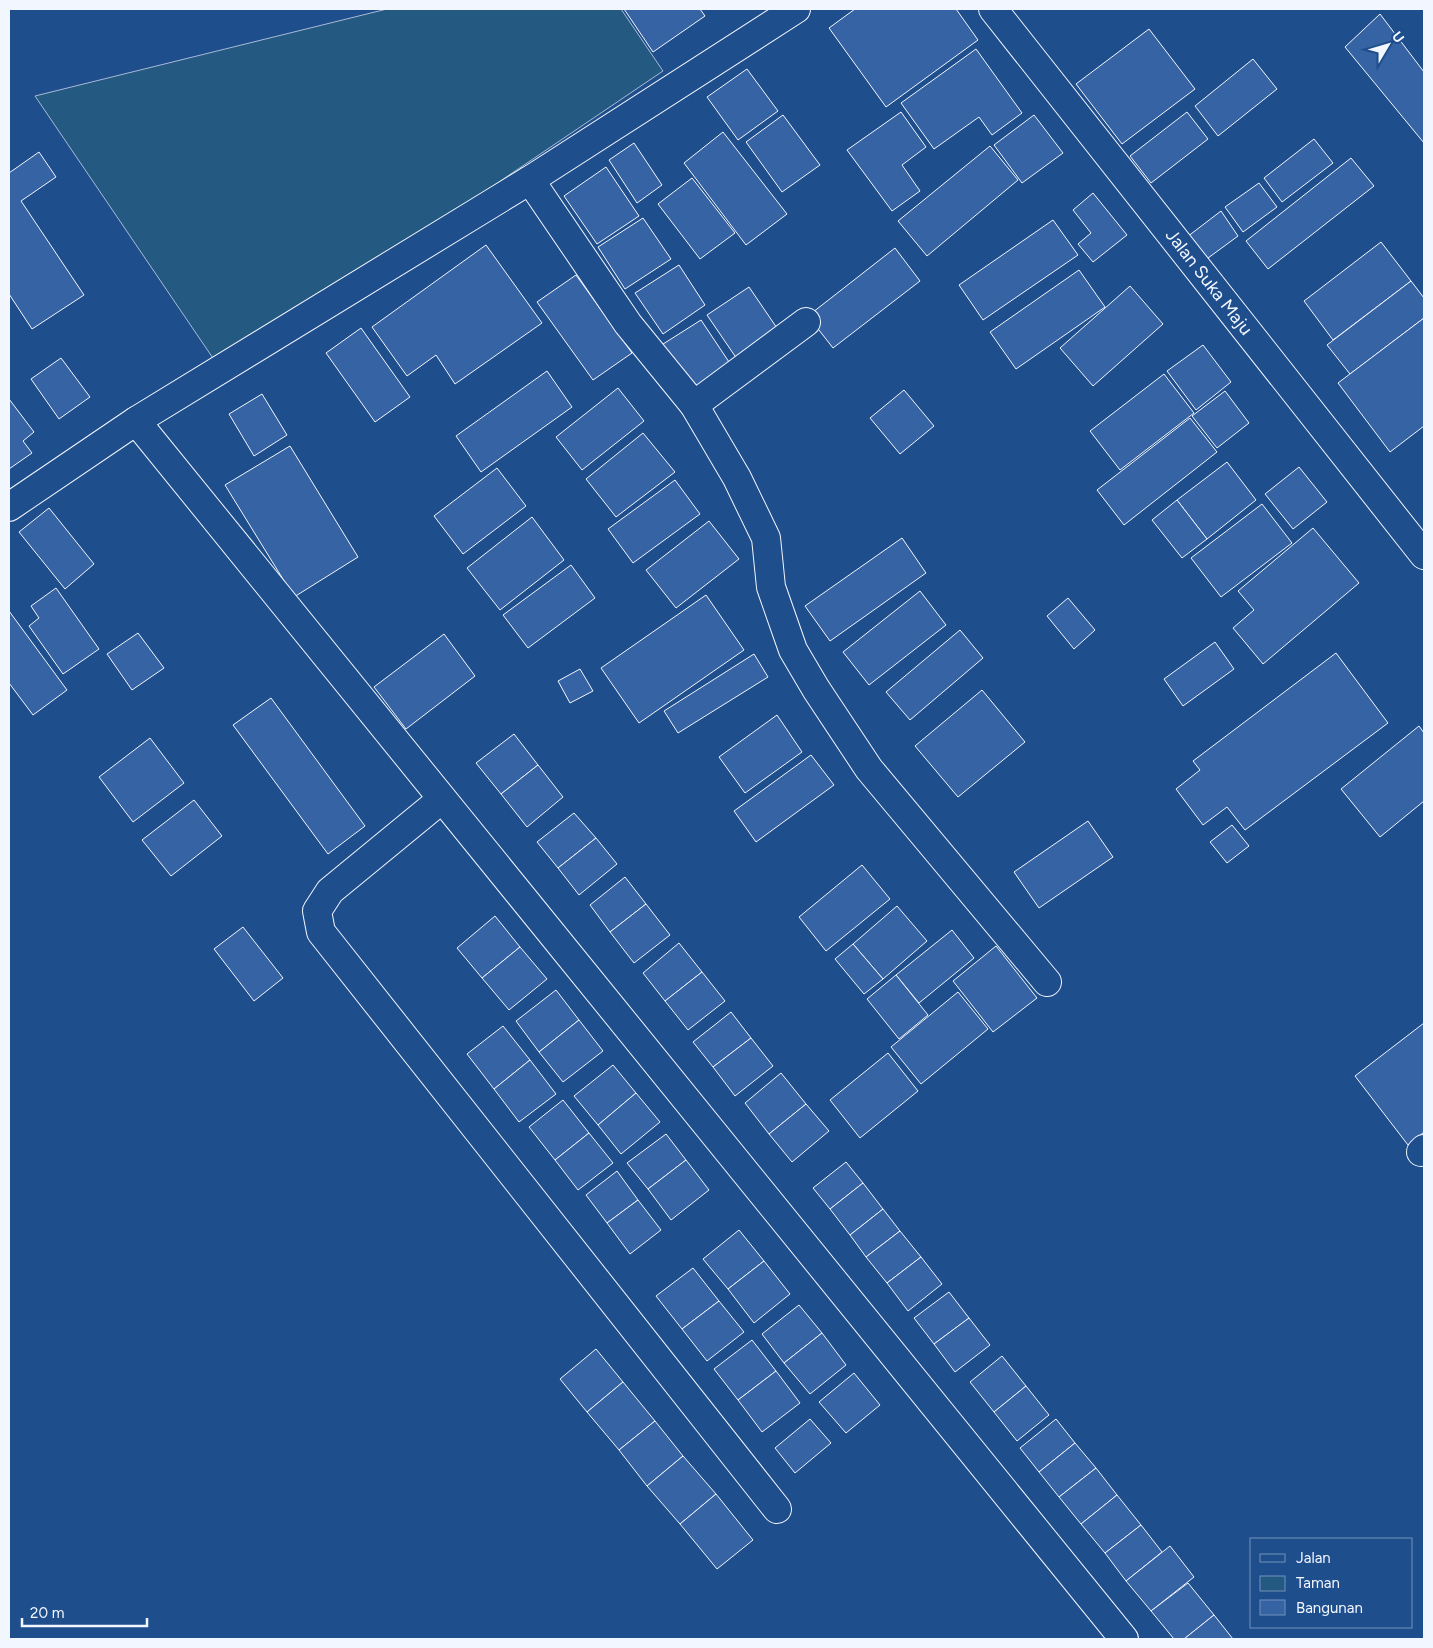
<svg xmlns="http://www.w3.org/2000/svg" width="1433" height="1648" font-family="Figtree,sans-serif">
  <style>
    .green { fill: #245a82; stroke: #a8bbd7 }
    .building { fill: #3563a3; stroke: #f2f6ff }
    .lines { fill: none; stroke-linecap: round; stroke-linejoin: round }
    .minor-casing { stroke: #f2f6ff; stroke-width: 30 }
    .minor { stroke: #1f4e8c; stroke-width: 28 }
    .labels { text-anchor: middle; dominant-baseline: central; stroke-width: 4; stroke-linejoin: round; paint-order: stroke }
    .street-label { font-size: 18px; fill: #f2f6ff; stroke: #1f4e8c }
  </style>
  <rect width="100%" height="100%" fill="#1f4e8c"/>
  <polygon class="green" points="387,9 621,9 663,71 221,370 35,96"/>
  <g class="building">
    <polygon points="624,9 700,9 705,16 653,52"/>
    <polygon points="855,9 956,9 978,40 886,107 829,28"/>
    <polygon points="1380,14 1424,72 1424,143 1345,47"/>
    <polygon points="1149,29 1195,89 1122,144 1076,84"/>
    <polygon points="976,49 1022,113 992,135 979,117 934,149 901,103"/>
    <polygon points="1253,59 1277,89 1218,136 1195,106"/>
    <polygon points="747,69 778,111 738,140 707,97"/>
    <polygon points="901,112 926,147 902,165 920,191 892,211 847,150"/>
    <polygon points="1187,112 1208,139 1151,183 1130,156"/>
    <polygon points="783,115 820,165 782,192 746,142"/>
    <polygon points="1034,115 1063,153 1022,183 994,145"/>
    <polygon points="723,132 787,214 746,245 684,163"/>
    <polygon points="1314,139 1333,163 1282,202 1264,178"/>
    <polygon points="634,143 662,185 637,203 609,160"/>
    <polygon points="990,146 1018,180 927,256 898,221"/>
    <polygon points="39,152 56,177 21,201 84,295 32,329 9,294 9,173"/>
    <polygon points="1351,158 1374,186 1268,269 1246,241"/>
    <polygon points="606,167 639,216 597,244 564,196"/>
    <polygon points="692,178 735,233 700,259 658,204"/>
    <polygon points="1259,183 1277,207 1243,232 1225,207"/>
    <polygon points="1093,193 1127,235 1093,262 1078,244 1091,233 1073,210"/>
    <polygon points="1221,211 1238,236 1204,261 1187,237"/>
    <polygon points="643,218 671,259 625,289 598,247"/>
    <polygon points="1053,220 1078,255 983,320 959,285"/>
    <polygon points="1381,242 1411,281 1333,340 1304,301"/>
    <polygon points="486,245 542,323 455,384 436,355 407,376 372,327"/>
    <polygon points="895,248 920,281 833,348 808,316"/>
    <polygon points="679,265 705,305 663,334 635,293"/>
    <polygon points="1079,270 1105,307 1016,369 990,332"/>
    <polygon points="576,275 632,353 593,380 537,302"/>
    <polygon points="1411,281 1424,298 1424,318 1350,374 1327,345"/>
    <polygon points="1130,286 1163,324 1093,386 1060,348"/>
    <polygon points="749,287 779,331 737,359 707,315"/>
    <polygon points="1424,318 1424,426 1390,452 1338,383"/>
    <polygon points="701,320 731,365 691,391 660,346"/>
    <polygon points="361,328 410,397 375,422 326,353"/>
    <polygon points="1203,345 1231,382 1196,410 1167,371"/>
    <polygon points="61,358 90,397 59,419 31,379"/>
    <polygon points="547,371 572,407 481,472 456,436"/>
    <polygon points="1164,374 1194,413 1120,470 1090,431"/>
    <polygon points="618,388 644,421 582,470 556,437"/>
    <polygon points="904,390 934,426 900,454 870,418"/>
    <polygon points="1225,391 1249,423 1217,448 1192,416"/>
    <polygon points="262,394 287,435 254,456 229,414"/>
    <polygon points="9,399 34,432 23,441 32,453 9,469"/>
    <polygon points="1190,418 1217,452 1124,525 1097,490"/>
    <polygon points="643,433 675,472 616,517 586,479"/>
    <polygon points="290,446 358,557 294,597 225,485"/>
    <polygon points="1227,462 1256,500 1207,539 1177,500"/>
    <polygon points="1299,467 1327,502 1293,529 1265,494"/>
    <polygon points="497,468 526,506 463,554 434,516"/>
    <polygon points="675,480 700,514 633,563 608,529"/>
    <polygon points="1177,500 1207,539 1182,558 1152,520"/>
    <polygon points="1262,504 1292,543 1221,597 1191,558"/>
    <polygon points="49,508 94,564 65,589 19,532"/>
    <polygon points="532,517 564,560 500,610 467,568"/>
    <polygon points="709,521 739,559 676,608 646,570"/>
    <polygon points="1313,528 1359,583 1263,664 1233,628 1254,610 1238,591"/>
    <polygon points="902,538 926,573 830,641 805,606"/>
    <polygon points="571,565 595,598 528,648 503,615"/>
    <polygon points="56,588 99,649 63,674 29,626 39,618 31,606"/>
    <polygon points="920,591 946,625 869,685 843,652"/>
    <polygon points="706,595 744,650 639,723 601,668"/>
    <polygon points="1068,598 1095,630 1074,649 1047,616"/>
    <polygon points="9,611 67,690 33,715 9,683"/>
    <polygon points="960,630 983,658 910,720 886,692"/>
    <polygon points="138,633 164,668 132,690 107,654"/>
    <polygon points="444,634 475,676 406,729 374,687"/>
    <polygon points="1215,642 1234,669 1183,706 1164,679"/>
    <polygon points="1336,653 1388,723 1245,830 1227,807 1203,825 1176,789 1200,770 1193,761"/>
    <polygon points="754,654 768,677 678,733 664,711"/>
    <polygon points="580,669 593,691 570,703 558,681"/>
    <polygon points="982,690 1025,742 958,797 915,746"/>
    <polygon points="271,698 365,826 328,854 233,725"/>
    <polygon points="777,715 802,752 745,793 719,757"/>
    <polygon points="1419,726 1424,733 1424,801 1380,837 1341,789"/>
    <polygon points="514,734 538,765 501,794 476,763"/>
    <polygon points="150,738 184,783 133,822 99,777"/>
    <polygon points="811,755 834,785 756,842 734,811"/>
    <polygon points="538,765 563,797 527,827 501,794"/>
    <polygon points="194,800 222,836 171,876 142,840"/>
    <polygon points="574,813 596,838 558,868 537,842"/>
    <polygon points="1088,821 1113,857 1039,908 1014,872"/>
    <polygon points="1232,825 1249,846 1227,863 1210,842"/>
    <polygon points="596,838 617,864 579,895 558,868"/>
    <polygon points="862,865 890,899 826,951 799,917"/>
    <polygon points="625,877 646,904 610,932 590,905"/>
    <polygon points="646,904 670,935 634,963 610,932"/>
    <polygon points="897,906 927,941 883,979 853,944"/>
    <polygon points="495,916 520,947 482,978 457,948"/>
    <polygon points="243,927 283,978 254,1001 214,949"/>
    <polygon points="952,930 974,958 919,1003 896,975"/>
    <polygon points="679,943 702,972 665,1001 643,973"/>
    <polygon points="853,944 883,979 864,994 835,959"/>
    <polygon points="996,946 1037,998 993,1032 953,981"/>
    <polygon points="520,947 547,979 509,1010 482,978"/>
    <polygon points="702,972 725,1001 688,1030 665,1001"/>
    <polygon points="896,975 928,1015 899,1039 867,999"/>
    <polygon points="556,990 579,1020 539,1052 516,1021"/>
    <polygon points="958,992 988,1029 921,1084 891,1047"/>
    <polygon points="731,1012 751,1038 713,1067 693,1042"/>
    <polygon points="579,1020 603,1051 563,1082 539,1052"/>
    <polygon points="1424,1023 1424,1132 1408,1145 1355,1076"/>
    <polygon points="503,1026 530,1060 494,1089 467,1054"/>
    <polygon points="751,1038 773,1066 735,1096 713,1067"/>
    <polygon points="888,1053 918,1091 860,1138 830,1100"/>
    <polygon points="530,1060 556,1094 519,1122 494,1089"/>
    <polygon points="613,1065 636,1093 598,1125 574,1096"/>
    <polygon points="781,1073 806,1104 769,1134 745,1103"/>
    <polygon points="636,1093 660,1122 621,1154 598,1125"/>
    <polygon points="563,1100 589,1133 555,1160 529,1127"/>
    <polygon points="806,1104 829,1131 792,1162 769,1134"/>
    <polygon points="589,1133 613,1163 578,1190 555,1160"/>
    <polygon points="666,1134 686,1160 648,1189 627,1163"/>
    <polygon points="686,1160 709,1190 671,1220 648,1189"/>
    <polygon points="846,1162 863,1183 830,1209 813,1188"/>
    <polygon points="617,1171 638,1200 607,1223 586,1195"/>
    <polygon points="863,1183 883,1209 850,1235 830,1209"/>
    <polygon points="638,1200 661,1230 630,1254 607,1223"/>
    <polygon points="883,1209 900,1231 866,1257 850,1235"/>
    <polygon points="739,1230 764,1261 728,1289 703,1259"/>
    <polygon points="900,1231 921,1257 887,1283 866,1257"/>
    <polygon points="921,1257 942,1284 908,1311 887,1283"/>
    <polygon points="764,1261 790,1294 754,1323 728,1289"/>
    <polygon points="693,1268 719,1301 682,1329 656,1296"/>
    <polygon points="949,1292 969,1318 934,1344 914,1318"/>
    <polygon points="719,1301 744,1332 707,1361 682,1329"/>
    <polygon points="799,1305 822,1333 784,1363 762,1334"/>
    <polygon points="969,1318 990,1345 955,1372 934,1344"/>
    <polygon points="822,1333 846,1365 810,1394 784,1363"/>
    <polygon points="752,1340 776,1371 738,1400 714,1369"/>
    <polygon points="596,1349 623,1382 587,1412 560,1379"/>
    <polygon points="1002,1356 1026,1386 994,1412 970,1382"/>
    <polygon points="776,1371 800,1403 762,1432 738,1400"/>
    <polygon points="854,1373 880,1405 846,1433 819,1402"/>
    <polygon points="623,1382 655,1421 619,1450 587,1412"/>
    <polygon points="1026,1386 1049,1415 1017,1441 994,1412"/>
    <polygon points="810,1419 831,1443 795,1473 775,1448"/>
    <polygon points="1056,1419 1075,1443 1039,1472 1020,1448"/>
    <polygon points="655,1421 683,1456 647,1486 619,1450"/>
    <polygon points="1075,1443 1096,1468 1059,1497 1039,1472"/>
    <polygon points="683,1456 716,1494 680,1524 647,1486"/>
    <polygon points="1096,1468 1117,1495 1081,1524 1059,1497"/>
    <polygon points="716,1494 753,1540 717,1569 680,1524"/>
    <polygon points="1117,1495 1141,1525 1105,1553 1081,1524"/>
    <polygon points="1141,1525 1162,1552 1126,1581 1105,1553"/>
    <polygon points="1170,1546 1194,1577 1151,1611 1126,1581"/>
    <polygon points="1188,1583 1214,1615 1184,1639 1174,1639 1151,1611"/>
    <polygon points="1214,1615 1233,1639 1184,1639"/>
  </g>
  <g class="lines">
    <g class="minor-casing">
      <g id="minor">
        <polyline points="993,9 1424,555"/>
        <polyline points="530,180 628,324 694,405 737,478 766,538 771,587 793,650 816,689 869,769 1047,982"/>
        <polyline points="694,405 806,322"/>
        <polyline points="136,421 1124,1639"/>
        <polyline points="9,507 136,421 530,180 796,9"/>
        <polyline points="442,799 330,891 317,911 321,932 777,1509"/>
        <polyline points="1421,1152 1424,1149"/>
      </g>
    </g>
    <use href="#minor" class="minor"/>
  </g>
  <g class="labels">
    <g class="street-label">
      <text transform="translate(1209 282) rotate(52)">Jalan Suka Maju</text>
    </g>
  </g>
  <rect width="1433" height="1648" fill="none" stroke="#f2f6ff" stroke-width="20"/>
  <rect x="1250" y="1538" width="162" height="90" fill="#1f4e8c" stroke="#7391ba"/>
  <rect x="1260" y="1554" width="25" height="8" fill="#1f4e8c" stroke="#7391ba"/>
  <text x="1296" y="1563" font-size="15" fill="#f2f6ff">Jalan</text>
  <rect x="1260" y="1576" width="25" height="15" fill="#245a82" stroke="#7391ba"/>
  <text x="1296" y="1588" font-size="15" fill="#f2f6ff">Taman</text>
  <rect x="1260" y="1600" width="25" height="15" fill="#3563a3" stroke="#7391ba"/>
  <text x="1296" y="1613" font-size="15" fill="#f2f6ff">Bangunan</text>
  <g transform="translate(1388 45) rotate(52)" stroke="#1f4e8c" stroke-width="4" paint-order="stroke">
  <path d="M0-4L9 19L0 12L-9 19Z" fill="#f2f6ff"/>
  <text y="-8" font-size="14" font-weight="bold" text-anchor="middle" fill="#f2f6ff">U</text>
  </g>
  <path d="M22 1618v8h125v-8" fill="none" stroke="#f2f6ff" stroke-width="2.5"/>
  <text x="30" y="1618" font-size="15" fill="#f2f6ff" stroke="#1f4e8c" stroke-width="4" paint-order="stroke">20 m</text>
</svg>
